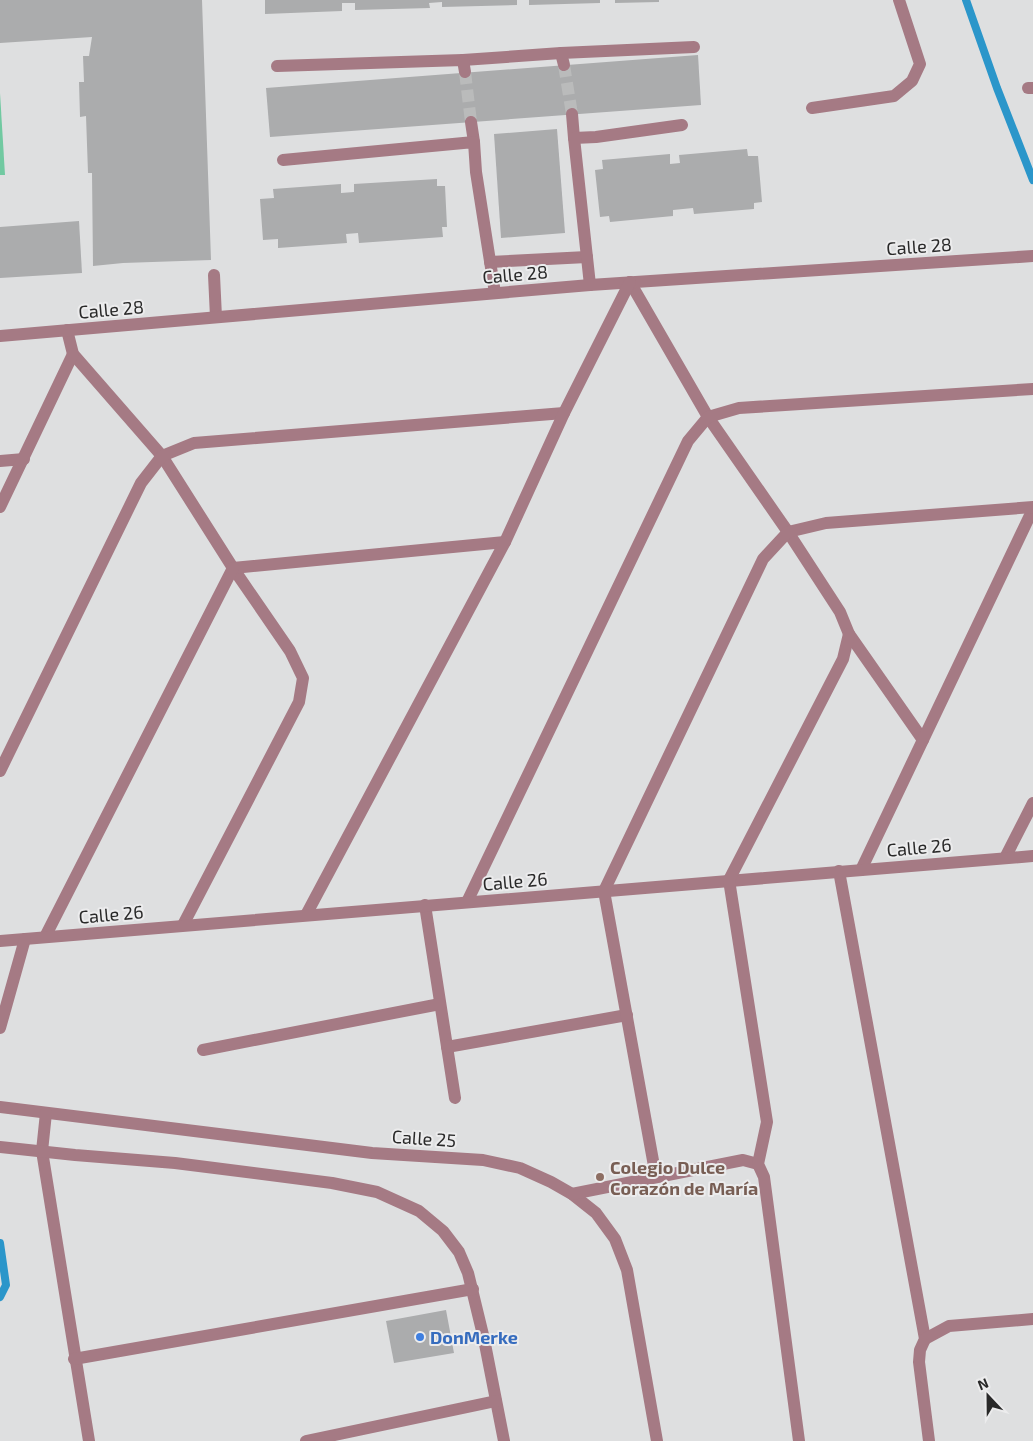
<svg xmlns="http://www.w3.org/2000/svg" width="1033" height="1441" font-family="'Exo 2',sans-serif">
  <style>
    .green { fill: #71c9a1 }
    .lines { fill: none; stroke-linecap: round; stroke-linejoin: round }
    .stream { stroke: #2b96ca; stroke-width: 8 }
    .building { fill: #abacad }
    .minor-tunnel { stroke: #babbbb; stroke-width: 12; stroke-dasharray: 12 6; stroke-linecap: butt }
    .minor { stroke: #a57a84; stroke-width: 12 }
    .education-dot { fill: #8d6e63; stroke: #ececed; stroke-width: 2 }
    .shop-dot { fill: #3f7fe0; stroke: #ececed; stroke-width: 2 }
    .labels { text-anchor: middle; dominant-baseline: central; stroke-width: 4; stroke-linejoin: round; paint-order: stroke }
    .street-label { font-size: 18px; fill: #292929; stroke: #ececed }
    .education-label { font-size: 18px; font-weight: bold; fill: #785e54; stroke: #ececed; text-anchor: start }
    .shop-label { font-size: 18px; font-weight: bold; fill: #366cbe; stroke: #ececed; text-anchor: start }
  </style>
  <rect width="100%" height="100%" fill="#dedfe0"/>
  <polygon class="green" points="0,93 5,175 0,175"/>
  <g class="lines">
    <g class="stream">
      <polyline points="966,0 997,88 1033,180"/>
      <polyline points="0,1243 6,1285 0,1297"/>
    </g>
  </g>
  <g class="building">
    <polygon points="0,0 202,0 211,260 123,263 93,266 92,173 88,173 86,116 80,117 79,82 84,82 83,56 89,56 92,37 0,43"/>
    <polygon points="265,0 517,0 517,5 442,7 442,2 429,3 430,8 355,10 355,3 342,3 342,11 265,14"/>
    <polygon points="529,0 600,0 600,3 529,5"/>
    <polygon points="615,0 659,0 659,2 615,3"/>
    <polygon points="698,55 701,105 270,137 266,88"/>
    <polygon points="557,129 565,233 501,238 494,134"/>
    <polygon points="747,149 748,156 758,156 762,202 754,203 754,209 694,214 693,208 673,210 673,216 610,222 609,216 600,217 595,170 603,169 602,160 670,154 670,164 680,163 679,155"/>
    <polygon points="437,179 437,186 445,186 447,227 442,227 443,237 359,243 358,233 346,234 347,243 278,248 278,239 263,240 260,199 274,198 273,189 341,184 341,193 354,192 354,184"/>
    <polygon points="79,221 82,273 0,278 0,227"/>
    <polygon points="446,1310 454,1353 394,1363 386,1321"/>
  </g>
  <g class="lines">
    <g class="minor-tunnel">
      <polyline points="564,65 572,114"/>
      <polyline points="465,72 471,122"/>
    </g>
    <g class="minor">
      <polyline points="463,60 561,53"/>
      <polyline points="564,65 561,53 694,47"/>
      <polyline points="277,66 463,60 465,72"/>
      <polyline points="1028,88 1033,88"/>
      <polyline points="812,108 894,96 912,81 920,64 899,0"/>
      <polyline points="572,114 574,138"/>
      <polyline points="471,122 474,142"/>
      <polyline points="283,160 474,142 476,172 495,293"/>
      <polyline points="490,262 587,257"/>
      <polyline points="214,275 216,317"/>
      <polyline points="630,282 708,417 788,532 840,612 849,634 923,740"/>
      <polyline points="590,285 574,138 596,137 682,125"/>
      <polyline points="67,330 73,354 162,456 233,568 290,651 303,678 299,702 183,925"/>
      <polyline points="0,336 590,285 1033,256"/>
      <polyline points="0,461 24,459"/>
      <polyline points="0,507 73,354"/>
      <polyline points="233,568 505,542"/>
      <polyline points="0,771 141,483 162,456 194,443 564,413"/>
      <polyline points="1005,858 1033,803"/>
      <polyline points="861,870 1033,509"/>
      <polyline points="839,871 925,1339 920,1350 919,1362 929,1441"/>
      <polyline points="467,902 688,441 708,417 739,408 1033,389"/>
      <polyline points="425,905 455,1098"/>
      <polyline points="306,915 505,542 564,413 630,282"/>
      <polyline points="45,937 233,568"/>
      <polyline points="0,941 1033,856"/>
      <polyline points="0,1028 25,939"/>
      <polyline points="447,1047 627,1015"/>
      <polyline points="203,1050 440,1004"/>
      <polyline points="0,1107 372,1153 483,1160 520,1168 551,1182 572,1194 596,1213 615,1239 627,1270 657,1441"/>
      <polyline points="46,1113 42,1151 89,1441"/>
      <polyline points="0,1147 75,1155 175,1163 332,1183 377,1192 419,1211 443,1231 459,1252 468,1273 484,1339 504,1441"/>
      <polyline points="656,1177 604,891 763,559 788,532 826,523 1033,507"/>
      <polyline points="572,1194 743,1160 758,1164"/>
      <polyline points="925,1339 949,1326 1033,1319"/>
      <polyline points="74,1359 473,1289"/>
      <polyline points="306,1441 496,1401"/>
      <polyline points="799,1441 764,1177 758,1164 767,1122 729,880 843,659 849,634"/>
    </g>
  </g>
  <circle class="education-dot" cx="600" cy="1177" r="5"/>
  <circle class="shop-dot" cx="420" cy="1337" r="5"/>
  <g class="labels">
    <g class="street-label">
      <text transform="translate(919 246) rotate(-4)">Calle 28</text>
      <text transform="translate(515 274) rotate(-5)">Calle 28</text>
      <text transform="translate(111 309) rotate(-5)">Calle 28</text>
      <text transform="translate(919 847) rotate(-5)">Calle 26</text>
      <text transform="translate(515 881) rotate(-5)">Calle 26</text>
      <text transform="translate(111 914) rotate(-5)">Calle 26</text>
      <text transform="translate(424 1138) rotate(4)">Calle 25</text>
    </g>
    <g class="education-label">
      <text x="610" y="1167">Colegio Dulce<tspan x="610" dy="21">Corazón de María</tspan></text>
    </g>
    <g class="shop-label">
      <text x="430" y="1337">DonMerke</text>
    </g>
  </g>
  <g transform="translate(988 1396) rotate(338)" stroke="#ececed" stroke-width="4" paint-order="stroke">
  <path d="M0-4L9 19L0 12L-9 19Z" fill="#292929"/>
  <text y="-8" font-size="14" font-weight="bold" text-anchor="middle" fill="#292929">N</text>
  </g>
</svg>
